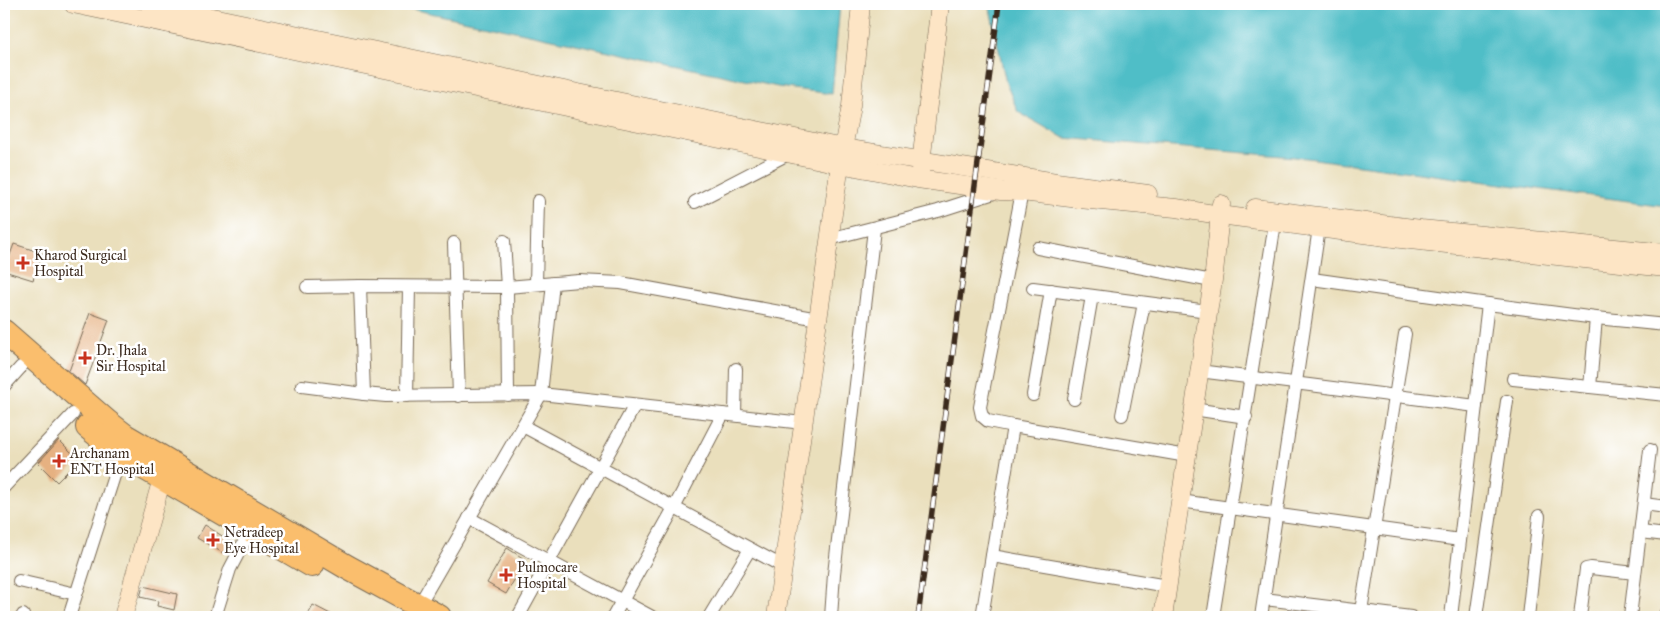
<svg xmlns="http://www.w3.org/2000/svg" width="1670" height="621" font-family="'IM FELL Great Primer',serif">
  <style>
    .water { fill: #50bec7; stroke: #467472 }
    .building { fill: #e6b181 }
    .lines { fill: none; stroke-linecap: round; stroke-linejoin: round }
    .street-casing { stroke: #786955; stroke-width: 14 }
    .secondary-casing { stroke: #786955; stroke-width: 19 }
    .highway-casing { stroke: #786955; stroke-width: 26 }
    .street { stroke: #fff; stroke-width: 12 }
    .secondary { stroke: #fde5c5; stroke-width: 18 }
    .highway { stroke: #fabe6d; stroke-width: 24 }
    .rail-casing { stroke: #3b2a1e; stroke-width: 5.5 }
    .rail { stroke: #fff; stroke-width: 4; stroke-dasharray: 11; stroke-linecap: butt }
    .poi-dot { fill: #c8321e; stroke: #fff; stroke-width: 2 }
    .labels { text-anchor: middle; dominant-baseline: central; stroke-width: 5; stroke-linejoin: round; paint-order: stroke }
    .poi-label { font-size: 14px; fill: #3b2a1e; stroke: #fff; text-anchor: start }
  </style>
  <rect width="100%" height="100%" fill="#fff"/>
  <filter id="ink" filterUnits="userSpaceOnUse"><feTurbulence type="fractalNoise" baseFrequency=".02" numOctaves="2"/><feDisplacementMap in="SourceGraphic" scale="10" xChannelSelector="R" yChannelSelector="G"/><feConvolveMatrix kernelMatrix="1 2 1 2 8 2 1 2 1" color-interpolation-filters="sRGB"/></filter>
  <filter id="wash" filterUnits="userSpaceOnUse"><feTurbulence type="fractalNoise" baseFrequency=".0096" numOctaves="4" result="noise"/><feDisplacementMap in="SourceGraphic" scale="20" xChannelSelector="R" yChannelSelector="G"/><feGaussianBlur stdDeviation="1.12" result="paint"/><feColorMatrix in="noise" values="0 0 0 0 0 0 0 0 0 0 0 0 0 0 0 0 0 1.4 0 .05"/><feComposite in="paint" operator="in"/></filter>
  <g filter="url(#wash)">
    <rect width="100%" height="100%" fill="#eadfbc"/>
    <g class="water">
      <polygon points="388,4 840,4 832,94 778,87"/>
      <polygon points="989,4 1666,4 1666,206 1307,158 1064,138 1018,112 1006,83"/>
    </g>
    <g id="blocks">
      <g class="building">
        <polygon points="14,244 42,253 33,280 4,271"/>
        <polygon points="90,313 109,320 85,385 69,371"/>
        <polygon points="59,440 79,460 57,482 38,463"/>
        <polygon points="205,525 230,541 223,553 197,538"/>
        <polygon points="507,548 526,560 506,594 487,583"/>
        <polygon points="143,586 177,594 174,610 157,606 158,601 140,597"/>
        <polygon points="313,605 336,617 306,617"/>
      </g>
    </g>
  </g>
  <g filter="url(#ink)">
    <use href="#blocks" fill-opacity="0" stroke="#786955" stroke-width="1"/>
    <g class="lines">
      <g class="street-casing">
        <g id="street">
          <polyline points="1022,192 980,407 982,416 988,421 1013,426 1187,456"/>
          <polyline points="695,202 790,153"/>
          <polyline points="829,239 938,211 997,192"/>
          <polyline points="504,241 507,287 508,395"/>
          <polyline points="454,243 459,396"/>
          <polyline points="1038,248 1212,281"/>
          <polyline points="1312,279 1488,304 1451,617"/>
          <polyline points="536,284 538,201"/>
          <polyline points="360,286 364,394"/>
          <polyline points="307,287 360,286 507,287 579,281 621,283 818,319"/>
          <polyline points="1033,288 1208,311"/>
          <polyline points="1488,304 1596,318 1666,325"/>
          <polyline points="1199,371 1476,406"/>
          <polyline points="1513,379 1666,395"/>
          <polyline points="4,386 21,367"/>
          <polyline points="302,386 364,394 386,396 541,394 803,423"/>
          <polyline points="1590,387 1596,318"/>
          <polyline points="1033,395 1051,290"/>
          <polyline points="407,396 409,287"/>
          <polyline points="1074,399 1092,296"/>
          <polyline points="1193,409 1246,417"/>
          <polyline points="735,415 736,369"/>
          <polyline points="1122,415 1144,303"/>
          <polyline points="523,426 782,566"/>
          <polyline points="4,487 73,414"/>
          <polyline points="1180,501 1460,540"/>
          <polyline points="1644,504 1666,507"/>
          <polyline points="469,518 652,617"/>
          <polyline points="1641,532 1666,535"/>
          <polyline points="992,556 1167,586"/>
          <polyline points="19,581 76,594"/>
          <polyline points="1264,599 1411,617"/>
          <polyline points="1361,611 1405,334"/>
          <polyline points="22,617 23,615"/>
          <polyline points="69,617 121,454"/>
          <polyline points="215,617 230,569 253,525"/>
          <polyline points="412,617 541,394 553,283"/>
          <polyline points="518,617 635,405"/>
          <polyline points="613,617 674,508 723,414"/>
          <polyline points="709,617 750,549"/>
          <polyline points="831,617 834,574 874,229"/>
          <polyline points="982,617 1013,426"/>
          <polyline points="1213,617 1275,223"/>
          <polyline points="1261,617 1319,228"/>
          <polyline points="1476,617 1507,401"/>
          <polyline points="1528,617 1539,516"/>
          <polyline points="1580,617 1586,569 1591,568 1635,573"/>
          <polyline points="1630,617 1650,450"/>
          <polyline points="1666,617 1666,614"/>
        </g>
      </g>
      <g class="secondary-casing">
        <g id="secondary">
          <polyline points="73,4 840,164 918,179 1001,191 1022,192 1079,199 1176,208 1220,215 1401,239 1666,268"/>
          <polyline points="149,4 843,148 1056,182 1148,194"/>
          <polyline points="920,171 940,4"/>
          <polyline points="1255,208 1421,229 1666,253"/>
          <polyline points="123,617 165,468"/>
          <polyline points="776,617 840,164 851,106 861,4"/>
          <polyline points="1163,617 1214,273 1221,204"/>
        </g>
      </g>
      <g class="highway-casing">
        <g id="highway">
          <polyline points="4,332 107,422 125,436 347,567 439,617"/>
          <polyline points="88,427 121,454 312,565"/>
        </g>
      </g>
      <use href="#street" class="street"/>
      <use href="#secondary" class="secondary"/>
      <use href="#highway" class="highway"/>
      <g class="rail-casing">
        <polyline id="rail" points="918,617 999,4"/>
      </g>
      <use href="#rail" class="rail"/>
    </g>
  </g>
  <g class="poi-dot">
    <path d="M20.5 255.5h5v5h5v5h-5v5h-5v-5h-5v-5h5z"/>
    <path d="M82.5 350.5h5v5h5v5h-5v5h-5v-5h-5v-5h5z"/>
    <path d="M56.5 453.5h5v5h5v5h-5v5h-5v-5h-5v-5h5z"/>
    <path d="M210.5 532.5h5v5h5v5h-5v5h-5v-5h-5v-5h5z"/>
    <path d="M503.5 567.5h5v5h5v5h-5v5h-5v-5h-5v-5h5z"/>
  </g>
  <g class="labels">
    <g class="poi-label">
      <text x="34" y="255">Kharod Surgical<tspan x="34" dy="16">Hospital</tspan></text>
      <text x="96" y="350">Dr. Jhala<tspan x="96" dy="16">Sir Hospital</tspan></text>
      <text x="70" y="453">Archanam<tspan x="70" dy="16">ENT Hospital</tspan></text>
      <text x="224" y="532">Netradeep<tspan x="224" dy="16">Eye Hospital</tspan></text>
      <text x="517" y="567">Pulmocare<tspan x="517" dy="16">Hospital</tspan></text>
    </g>
  </g>
  <rect width="1670" height="621" fill="none" stroke="#fff" stroke-width="20"/>
</svg>
